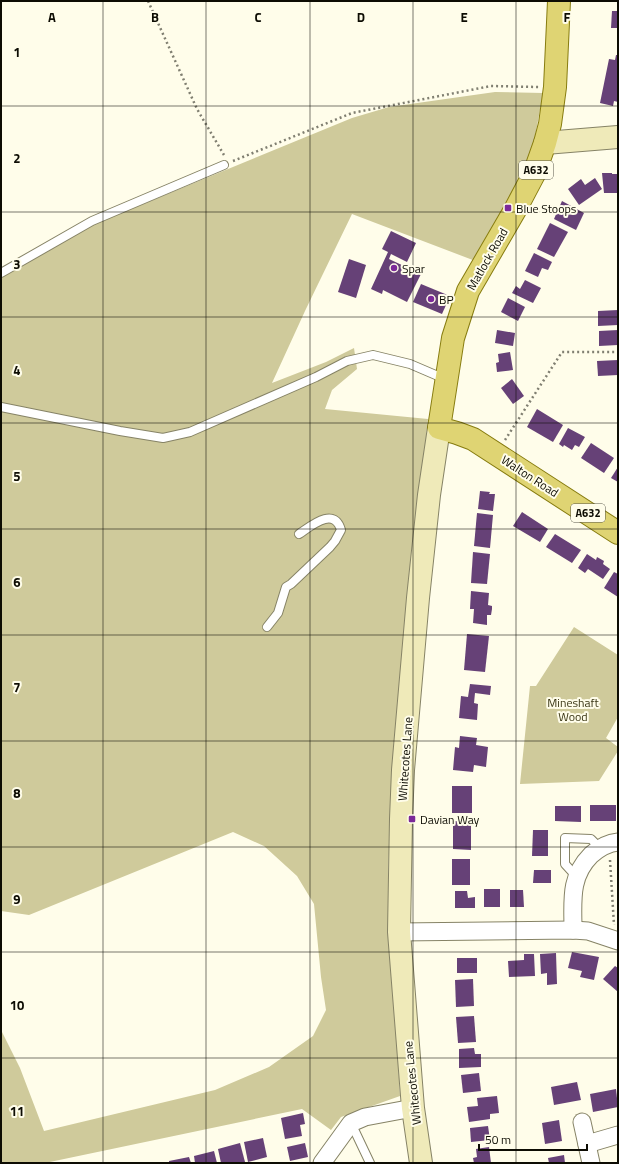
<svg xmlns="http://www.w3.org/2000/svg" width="619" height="1164" font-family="'Titillium Web',sans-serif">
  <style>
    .green { fill: #cfca9b }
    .building { fill: #664177 }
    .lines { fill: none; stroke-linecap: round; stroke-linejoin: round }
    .lane-casing { stroke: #868366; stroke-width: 10 }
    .street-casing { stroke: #868366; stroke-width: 19 }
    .secondary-casing { stroke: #868366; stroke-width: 24 }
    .primary-casing { stroke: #877c0f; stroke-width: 24 }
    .path { stroke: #807f71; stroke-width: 2.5; stroke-dasharray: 2 3; stroke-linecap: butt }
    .lane { stroke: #fff; stroke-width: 8 }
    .street { stroke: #fff; stroke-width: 17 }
    .secondary { stroke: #efeab9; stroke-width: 22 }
    .primary { stroke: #dfd473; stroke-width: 22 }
    .grid { fill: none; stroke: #0d0c03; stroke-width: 1; stroke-opacity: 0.55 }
    .poi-dot { fill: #7b2999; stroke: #fffdea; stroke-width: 1.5 }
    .labels { text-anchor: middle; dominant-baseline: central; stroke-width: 4; stroke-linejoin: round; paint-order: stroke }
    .shield { fill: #fffdea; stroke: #565448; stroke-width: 1 }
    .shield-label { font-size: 11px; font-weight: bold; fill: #0d0c03 }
    .poi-label { font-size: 12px; fill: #0d0c03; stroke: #fffdea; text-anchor: start }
    .street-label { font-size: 12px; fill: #0d0c03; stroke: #fffdea }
    .park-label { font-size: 12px; fill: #3b3716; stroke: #fffdea }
    .grid-label { font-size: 13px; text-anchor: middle; font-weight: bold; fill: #0d0c03; stroke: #fffdea; stroke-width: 4; stroke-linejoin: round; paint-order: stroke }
  </style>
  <rect width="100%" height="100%" fill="#fffdea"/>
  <g class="green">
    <polygon points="495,92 543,93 535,137 517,193 478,262 352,214 305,311 272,383 326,362 354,348 357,369 332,390 325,409 428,419 392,774 388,878 400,1096 341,1117 331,1130 302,1109 45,1163 1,1163 1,1030 20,1068 44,1131 215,1090 269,1067 313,1036 326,1010 321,977 314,904 297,876 264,846 233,832 29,915 1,911 1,278 92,225 352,118 389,107"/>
    <polygon points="574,627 618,655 618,717 606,738 618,747 618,751 599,781 520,784 530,686 536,686"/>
  </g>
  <g class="building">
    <polygon points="612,11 618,11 618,28 611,28"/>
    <polygon points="616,55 618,55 618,102 614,101 613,106 600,103 609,59 615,60"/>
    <polygon points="602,173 612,173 612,174 618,174 618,193 604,193"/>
    <polygon points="595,178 602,189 579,205 568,189 581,179 585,185"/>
    <polygon points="562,201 584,213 576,230 554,219"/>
    <polygon points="550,223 568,232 554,257 537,249"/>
    <polygon points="391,231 416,243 407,262 391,254 389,259 421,274 407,302 383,290 382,294 371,289 388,252 382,249"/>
    <polygon points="534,253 552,262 548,270 542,268 538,277 525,271"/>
    <polygon points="349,259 366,265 356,298 338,292"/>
    <polygon points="525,280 541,288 533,303 512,293 516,286 520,289"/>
    <polygon points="421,284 450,296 442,314 413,302"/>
    <polygon points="508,298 525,307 518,321 501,312"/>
    <polygon points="618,310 618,325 598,326 598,311"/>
    <polygon points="497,330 515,333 513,346 495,343"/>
    <polygon points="618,330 618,345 599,346 599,331"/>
    <polygon points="510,352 513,370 497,372 496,363 499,362 498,354"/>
    <polygon points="618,360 618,375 598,376 597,361"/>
    <polygon points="512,379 524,396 513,404 501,388"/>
    <polygon points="537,409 563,425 553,442 527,427"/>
    <polygon points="568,428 585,437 579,447 575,445 572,450 564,445 563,447 559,444"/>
    <polygon points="591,443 614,458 604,473 581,458"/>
    <polygon points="618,467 618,482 611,478"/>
    <polygon points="480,491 490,492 489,494 495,494 493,511 478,509"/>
    <polygon points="522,512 548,529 540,542 513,526"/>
    <polygon points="477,513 493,515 490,548 474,546"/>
    <polygon points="555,534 581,550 572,563 546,547"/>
    <polygon points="473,552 490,554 487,584 471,583"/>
    <polygon points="587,554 596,560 597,557 604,561 603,564 610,569 603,579 588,569 585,573 578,568"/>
    <polygon points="614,572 618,574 618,597 604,588"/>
    <polygon points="471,591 489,593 488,605 492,606 492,609 491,615 487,615 487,625 473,623 474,609 470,609"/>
    <polygon points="467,634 489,636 485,672 464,670"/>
    <polygon points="470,684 491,686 490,695 475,693 474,703 478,704 477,720 459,718 461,696 468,697"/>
    <polygon points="460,736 477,738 476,745 488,747 486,767 474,765 473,772 453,770 455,747 459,748"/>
    <rect x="452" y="786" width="20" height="27"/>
    <rect x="590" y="805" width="26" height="16"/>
    <polygon points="555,806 581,806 581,822 555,821"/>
    <polygon points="453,821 471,821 471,850 453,849"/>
    <polygon points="533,830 548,830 548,856 532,856"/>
    <rect x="452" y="859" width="18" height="26"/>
    <polygon points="534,870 551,870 551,883 533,883"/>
    <rect x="484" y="889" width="16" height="18"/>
    <polygon points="510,890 523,890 524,907 510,907"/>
    <polygon points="455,891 467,891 468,898 475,897 475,908 455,908"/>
    <polygon points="572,952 599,957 594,980 580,977 582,971 568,968"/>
    <polygon points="556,953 557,984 547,985 547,973 541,974 540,954"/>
    <polygon points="524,954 534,954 535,976 509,977 508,961 524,960"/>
    <rect x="457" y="958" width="20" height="15"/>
    <polygon points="615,966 618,968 618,992 603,979"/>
    <polygon points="473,979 474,1006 456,1007 455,980"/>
    <polygon points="474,1016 476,1042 458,1043 456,1017"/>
    <polygon points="474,1048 475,1054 481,1054 481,1067 459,1068 459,1049"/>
    <polygon points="479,1073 481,1091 463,1093 461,1075"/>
    <polygon points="577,1082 581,1100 554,1105 551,1087"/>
    <polygon points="616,1089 618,1107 593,1112 590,1094"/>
    <polygon points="497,1096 499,1113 490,1114 490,1119 469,1122 467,1107 478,1106 477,1098"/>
    <polygon points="303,1113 305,1124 300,1125 302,1136 285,1139 281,1118"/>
    <polygon points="559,1120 562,1141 545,1144 542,1123"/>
    <polygon points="488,1126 490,1140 471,1142 470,1128"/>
    <polygon points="263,1138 267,1157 248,1162 244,1142"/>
    <polygon points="240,1143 245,1162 221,1163 218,1149"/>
    <polygon points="305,1143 308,1157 290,1161 287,1147"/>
    <polygon points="489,1147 491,1163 474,1163 473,1158 477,1157 476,1149"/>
    <polygon points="214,1151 217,1163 195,1163 194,1156"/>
    <polygon points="564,1155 565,1163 549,1163 548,1158"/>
    <polygon points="189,1157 191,1163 169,1163 169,1161"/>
  </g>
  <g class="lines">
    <g class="lane-casing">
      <g id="lane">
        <polyline points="1,273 92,221 224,165"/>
        <polyline points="1,407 120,431 163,438 190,432 316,377 347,361 373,355 410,364 445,379"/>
        <path d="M267,627l11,-14 8,-26 5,-3 39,-37 5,-6 6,-11c-7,-24 -30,-4 -42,4"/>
        <polyline points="576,876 565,864 565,838 591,839 600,848"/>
        <polyline points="351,1123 370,1163"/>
      </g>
    </g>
    <g class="street-casing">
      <g id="street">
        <path d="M573,930c0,-28 -4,-53 18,-75 8,-7 16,-12 27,-13"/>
        <polyline points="399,932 573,930 588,931 618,941"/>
        <polyline points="582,1122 591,1163"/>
        <polyline points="587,1144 618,1135"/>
        <polyline points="322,1163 351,1123 365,1117 413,1108"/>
      </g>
    </g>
    <g class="secondary-casing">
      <g id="secondary">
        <polyline points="545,143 618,137"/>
        <polyline points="421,1163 413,1108 399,932 401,819 403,770 418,598 429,495 439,428"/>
      </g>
    </g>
    <g class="primary-casing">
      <polyline id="primary" points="559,1 555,87 550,124 545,143 534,174 515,210 468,291 453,338 439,428 457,433 473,439 618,533"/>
    </g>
    <g class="path">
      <polyline points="148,1 197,109 224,155"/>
      <polyline points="233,161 352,113 491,86 539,87"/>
      <polyline points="505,440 562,352 618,352"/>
      <polyline points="610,860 614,925"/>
    </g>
    <use href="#lane" class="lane"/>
    <use href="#street" class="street"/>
    <use href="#secondary" class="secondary"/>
    <use href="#primary" class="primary"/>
  </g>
  <path class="grid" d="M103,1v1162M206,1v1162M310,1v1162M413,1v1162M516,1v1162M1,106h617M1,212h617M1,317h617M1,423h617M1,529h617M1,635h617M1,741h617M1,847h617M1,952h617M1,1058h617"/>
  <g class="poi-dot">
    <rect x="504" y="204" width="8" height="8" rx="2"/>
    <circle cx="394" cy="268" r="4"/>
    <circle cx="431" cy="299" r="4"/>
    <rect x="408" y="815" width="8" height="8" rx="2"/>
  </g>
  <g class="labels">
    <g class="shield">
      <rect x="519" y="161" width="34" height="18" rx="3"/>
      <rect x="571" y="504" width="34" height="18" rx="3"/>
    </g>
    <g class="shield-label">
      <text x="536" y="170">A632</text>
      <text x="588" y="513">A632</text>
    </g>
    <g class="poi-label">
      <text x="516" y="208">Blue Stoops</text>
      <text x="402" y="268">Spar</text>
      <text x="439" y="299">BP</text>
      <text x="420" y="819">Davian Way</text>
    </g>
    <g class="street-label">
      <text transform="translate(487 259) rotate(-60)">Matlock Road</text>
      <text transform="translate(530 476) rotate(33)">Walton Road</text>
      <text transform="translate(405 759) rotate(-86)">Whitecotes Lane</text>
      <text transform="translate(412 1083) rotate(-96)">Whitecotes Lane</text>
    </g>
    <g class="park-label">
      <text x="573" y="702">Mineshaft<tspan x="573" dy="14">Wood</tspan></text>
    </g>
  </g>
  <g class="grid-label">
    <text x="52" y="22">A</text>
    <text x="155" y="22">B</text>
    <text x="258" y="22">C</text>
    <text x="361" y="22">D</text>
    <text x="464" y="22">E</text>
    <text x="567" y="22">F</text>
    <text x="17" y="57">1</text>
    <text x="17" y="163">2</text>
    <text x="17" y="269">3</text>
    <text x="17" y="375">4</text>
    <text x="17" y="481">5</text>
    <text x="17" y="587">6</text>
    <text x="17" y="692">7</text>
    <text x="17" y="798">8</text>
    <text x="17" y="904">9</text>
    <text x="17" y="1010">10</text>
    <text x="17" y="1116">11</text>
  </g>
  <rect width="619" height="1164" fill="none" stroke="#0d0c03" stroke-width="4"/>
  <path d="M479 1144v6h108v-6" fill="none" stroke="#0d0c03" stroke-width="2"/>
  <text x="485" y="1144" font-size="12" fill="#0d0c03" stroke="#fffdea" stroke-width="3" paint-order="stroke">50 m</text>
</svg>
